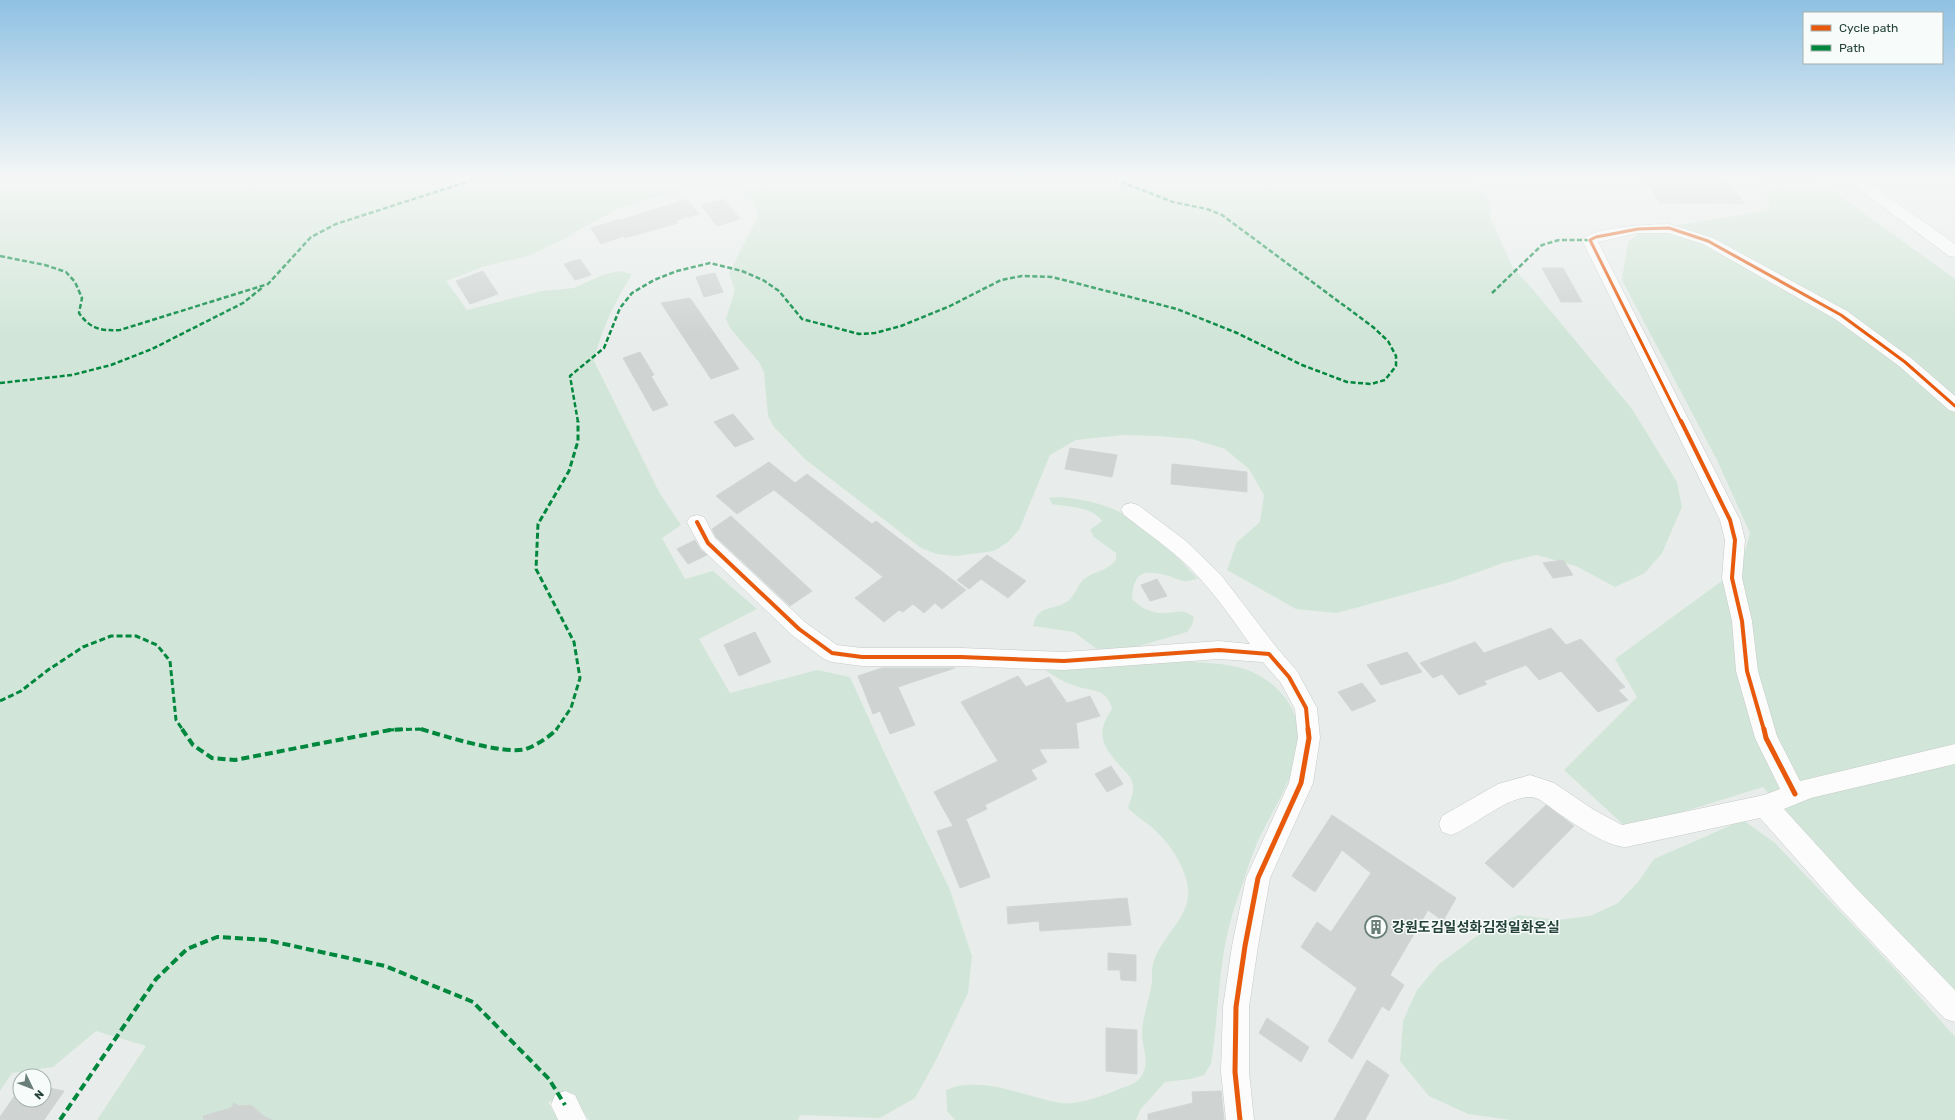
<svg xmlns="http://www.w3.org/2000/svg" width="1955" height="1120" font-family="Rubik,'Noto Sans KR',sans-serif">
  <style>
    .green { fill: #d1e6d8 }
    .building { fill: #cfd4d2; stroke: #d1d6d4 }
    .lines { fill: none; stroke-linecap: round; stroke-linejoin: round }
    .minor-casing { stroke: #c5cac8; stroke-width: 1 }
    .secondary-casing { stroke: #c3cbc8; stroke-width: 1 }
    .minor { fill: #fcfcfc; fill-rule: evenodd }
    .secondary { fill: #fcfcfc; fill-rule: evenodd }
    .quiet-far2 { stroke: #00873e; stroke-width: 2.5; stroke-dasharray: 5 2.5; stroke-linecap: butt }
    .quiet-far1 { stroke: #00873e; stroke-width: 3; stroke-dasharray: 6 3; stroke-linecap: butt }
    .quiet { stroke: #00873e; stroke-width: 4; stroke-dasharray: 8 4; stroke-linecap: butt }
    .cycleway-far2-casing { stroke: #f7fbf9; stroke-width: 5 }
    .cycleway-far1-casing { stroke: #f7fbf9; stroke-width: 6 }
    .cycleway-casing { stroke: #f7fbf9; stroke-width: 8 }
    .cycleway-far2 { stroke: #e8590c; stroke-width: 3 }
    .cycleway-far1 { stroke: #e8590c; stroke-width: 4 }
    .cycleway { stroke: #e8590c; stroke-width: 5 }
    .labels { text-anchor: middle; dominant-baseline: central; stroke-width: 3; stroke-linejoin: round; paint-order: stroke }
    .near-poi-label { font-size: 14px; font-weight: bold; fill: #24423a; stroke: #f7fbf9; text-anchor: start }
  </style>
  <rect width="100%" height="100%" fill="#e8edeb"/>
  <g class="green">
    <path d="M0,178h1474l16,24v15l23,51 17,18 102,123 45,73 5,25 -20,46 -17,20 -30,14 -39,-21 -39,-11 -34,8 -53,19 -113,31 -41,-4 -69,-39 10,-28 23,-20 4,-27 -15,-26 -24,-20 -33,-10 -34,-3 -35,-1 -47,5 -26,15 -31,75 -11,12 -14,9 -38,5 -19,-2 -16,-6 -115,-88 -32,-33 -6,-11 -4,-44 -5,-10 -29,-34 -4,-9 9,-29 -6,-17 29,-57 -4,-15 -16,-12 -25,-3 -62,12 -32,11 -39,20 -12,8 -40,19 -43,10 -39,15 21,29 75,-19 32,-3 29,-13 16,-4 13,3c-18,30 -30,53 -38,87l65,131 22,33 -19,13 23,41 28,-8 44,38 -58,30 31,54 87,-23 33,7 34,75 66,138 22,66 -4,37 -33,69 -20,36 -35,20 -80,-3 -2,5h-209l-17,-26 -24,8 10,18h-461l49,-74 -50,-15 -43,36 -41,6 -12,18z"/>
    <polygon points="1757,178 1815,178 1955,279 1955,991 1844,882 1763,787 1628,829 1564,770 1637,697 1615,659 1741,567 1750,533 1717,460 1622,280 1628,242 1643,231 1770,210 1767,195"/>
    <path d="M1058,497c69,5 95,34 140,82 -4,0 -10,3 -15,2 -6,-1 -12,-5 -18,-6 -25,-6 -31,0 -33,24 10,10 21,15 35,14 13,-1 15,-4 27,4l-2,8 -5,7 -58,17 -21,2 -11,-2 -23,-17 -41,-6c5,-23 20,-14 35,-25 8,-6 9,-16 16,-22 10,-8 22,-7 32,-19v-7l-22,-16 -4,-7 12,-9c-11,-15 -34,-14 -50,-17l-3,-6z"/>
    <path d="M1184,661c20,2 41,2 60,8 38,12 64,50 53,89 -9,30 -27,57 -40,85 -9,22 -16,46 -24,69 -15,48 -14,102 -22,152l-7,11 -13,4 -26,3 -25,28 -4,10h-181l-8,-9 -1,-21c6,-2 13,-5 20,-5 33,-3 63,13 95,18 17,2 42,-7 58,-14 6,-2 18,-6 21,-11 11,-16 3,-26 2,-43 0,-18 8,-36 10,-54 0,-4 0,-8 0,-12 4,-32 44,-52 35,-87 -6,-23 -20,-42 -38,-57 -8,-6 -14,-10 -21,-17 2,-7 6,-15 5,-22 -1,-8 -5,-12 -11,-18 -19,-21 -28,-33 -10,-59 -5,-22 -22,-17 -39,-24 -10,-3 -19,-9 -28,-15l10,-4z"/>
    <polygon points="1743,820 1775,843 1895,969 1955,1037 1955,1120 1511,1120 1468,1114 1429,1096 1400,1061 1403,1021 1417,990 1438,965 1489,927 1519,915 1557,920 1590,916 1618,903 1638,882 1654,859"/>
  </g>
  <g class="building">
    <polygon points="1643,178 1725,178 1745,204 1660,203"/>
    <polygon points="687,199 699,214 676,220 678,223 625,238 624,236 601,244 591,228 620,219 621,220"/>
    <polygon points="724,199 740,219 717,226 701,205"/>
    <polygon points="580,259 591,275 575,280 564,264"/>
    <polygon points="1542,268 1563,268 1582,302 1561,302"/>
    <polygon points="483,271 498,294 470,304 456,281"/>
    <polygon points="715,273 723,292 704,297 696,277"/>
    <polygon points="690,298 739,369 711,379 661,303"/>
    <polygon points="640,352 654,375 651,376 668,405 653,411 623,358"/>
    <polygon points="733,414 754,439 735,447 714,422"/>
    <polygon points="1070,448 1117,455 1112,477 1065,469"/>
    <polygon points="769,462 795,483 807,474 872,524 876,521 966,590 942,609 935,603 924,613 913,604 903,612 899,610 884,622 855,598 883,577 774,490 737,514 716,496"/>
    <polygon points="1172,464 1247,472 1247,492 1171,484"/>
    <polygon points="731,516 812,591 790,606 716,537 712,529"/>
    <polygon points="695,540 700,549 707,555 688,564 677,549"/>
    <polygon points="987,555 1026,581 1008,598 981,579 969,589 957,580"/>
    <polygon points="1563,560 1573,575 1553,578 1543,563"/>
    <polygon points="1157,579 1167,596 1150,601 1141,585"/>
    <polygon points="1551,628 1566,645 1581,639 1625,687 1618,690 1628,700 1598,712 1561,671 1539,680 1526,665 1484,681 1487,684 1459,695 1442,674 1433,678 1420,663 1475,642 1484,653"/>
    <polygon points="755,632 771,662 739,676 724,645"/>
    <polygon points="1407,652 1422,672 1381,685 1367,665"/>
    <polygon points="882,668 955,668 898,687 915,725 890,734 880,711 873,714 858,676"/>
    <polygon points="1018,676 1026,687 1049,677 1067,703 1090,696 1100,716 1076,723 1079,748 1039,749 1047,762 1031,770 1037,779 985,805 987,809 966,819 990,877 960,888 937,831 953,826 934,792 998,761 961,702"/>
    <polygon points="1362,683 1376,701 1352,711 1338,692"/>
    <polygon points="1111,766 1123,784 1107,792 1095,774"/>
    <polygon points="1546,805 1574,826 1513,888 1485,863"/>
    <polygon points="1332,815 1456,898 1443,921 1428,910 1390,975 1404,985 1389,1011 1382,1006 1352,1059 1328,1041 1357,988 1301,947 1317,922 1331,932 1371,873 1342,850 1315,892 1292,876"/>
    <polygon points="1127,898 1131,925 1040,931 1039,921 1008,924 1007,907"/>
    <polygon points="1108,953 1136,955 1136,981 1121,980 1120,970 1108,970"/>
    <polygon points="1267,1018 1309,1047 1301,1062 1259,1033"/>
    <polygon points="1106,1028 1137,1030 1137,1074 1106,1071"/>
    <polygon points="1367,1060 1389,1075 1365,1120 1334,1120"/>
    <polygon points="44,1087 64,1091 44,1120 0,1120 0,1117 20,1088 20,1100 44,1100"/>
    <polygon points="1221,1091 1224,1120 1148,1120 1148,1114 1193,1103 1192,1092"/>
    <polygon points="234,1103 239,1106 251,1105 265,1117 273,1120 204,1120 203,1116 231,1108"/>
  </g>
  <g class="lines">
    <g class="minor-casing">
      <g id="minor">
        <path d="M1669,224l44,14 134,73 64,47 44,38v16l-6,-2 -50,-44 -64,-47 -132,-75 -35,-11h-30l-40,9 142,278 5,20 -3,38 10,43 6,50 19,65 23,45 155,-37v20l-144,34 -27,11 71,78 100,103v32l-10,-3 -108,-114 -77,-87 -134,29c-20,0 -56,-26 -72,-37 -7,-5 -15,-13 -24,-13 -22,-1 -57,30 -79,38l-9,-3 -3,-8 3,-8 56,-32 32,-9 24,8 40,27 28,15 142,-30 16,-6 -25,-51 -19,-67 -4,-50 -10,-43 3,-38 -5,-20 -138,-280c10,-13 70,-16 87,-16z"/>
        <path d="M1131,503l7,2 48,36 35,34 56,73 20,23 20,37 3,30 -7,45 -43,95 -12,68 -9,61v65l5,48h-28l-5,-48 2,-65 9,-61 14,-68 43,-95 9,-45 -3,-29 -14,-26 -18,-21 -44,-3 -155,11 -103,-4h-99l-30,-4 -8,-3 -32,-24 -91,-87 -14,-26 3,-5 7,-2 7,2 11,21 91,85 31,22 25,3h99l103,4 155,-11 31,3c-19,-27 -38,-54 -61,-77 -20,-19 -43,-35 -65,-52l-3,-5 3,-5z"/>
        <polygon points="565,1091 575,1095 587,1120 558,1120 551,1105 555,1095"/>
      </g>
    </g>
    <g class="secondary-casing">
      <polygon id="secondary" points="1844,178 1862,178 1955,244 1955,257 1949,256"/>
    </g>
    <use href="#minor" class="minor"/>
    <use href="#secondary" class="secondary"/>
    <g class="quiet-far2">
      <path d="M0,256l45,9 21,7 9,10 7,16 -3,15c11,16 22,18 41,17l148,-46 43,-47 25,-13 143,-46"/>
      <polyline points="1492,293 1542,245 1559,240 1590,240"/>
      <polyline points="0,383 72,375 111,365 152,349 243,303 263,287"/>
      <polyline points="578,422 570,376 604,348 620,308 632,293 654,280 677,271 710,263 742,271 763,280 779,291 802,319 859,334 875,333 901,326 950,306 1001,280 1022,276 1052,277 1177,309 1237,333 1302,365 1347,382 1371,384 1385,380 1396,366 1396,356 1388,341 1373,327 1222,215 1207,209 1173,202 1111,178"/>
    </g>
    <g class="quiet-far1">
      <polyline points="0,701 21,691 48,670 83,647 111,636 136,636 157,645 170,661 176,720 183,730"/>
      <polyline points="388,730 419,729 424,730"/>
      <polyline points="556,730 571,708 580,678 574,642 536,569 538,524 569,471 578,441 578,421"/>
    </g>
    <g class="quiet">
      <polyline points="182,729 193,745 212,758 235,760 390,730 407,729"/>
      <path d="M421,729c23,7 83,26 105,20 11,-4 23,-12 31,-20"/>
      <polyline points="60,1120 156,979 187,949 217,937 266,940 385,966 473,1002 549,1079 565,1105"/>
    </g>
    <g class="cycleway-far2-casing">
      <polyline id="cycleway-far2" points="1681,422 1590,240 1596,237 1638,229 1669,228 1708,241 1841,315 1905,362 1955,406"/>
    </g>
    <g class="cycleway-far1-casing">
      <g id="cycleway-far1">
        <polyline points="1681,421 1730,520 1735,540 1732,578 1742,621 1747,671 1764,730"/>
        <polyline points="697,522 708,543 799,629 832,653 862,657 961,657 1064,661 1219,650 1269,654 1289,677 1306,708 1308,730"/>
      </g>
    </g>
    <g class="cycleway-casing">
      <g id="cycleway">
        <polyline points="1764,729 1766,738 1795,794"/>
        <polyline points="1240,1120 1235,1072 1236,1007 1245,946 1258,878 1301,783 1309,738 1308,729"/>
      </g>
    </g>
    <use href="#cycleway-far2" class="cycleway-far2"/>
    <use href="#cycleway-far1" class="cycleway-far1"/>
    <use href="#cycleway" class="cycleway"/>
  </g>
  <linearGradient id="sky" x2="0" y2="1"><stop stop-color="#8fc1e3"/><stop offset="0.53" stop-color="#f5f7f6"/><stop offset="1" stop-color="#f5f7f6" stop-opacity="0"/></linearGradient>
  <rect width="1955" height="335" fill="url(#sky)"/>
  <defs>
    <g id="building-ring" transform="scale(1.15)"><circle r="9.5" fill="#f7fbf9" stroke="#697e78" stroke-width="1.5"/><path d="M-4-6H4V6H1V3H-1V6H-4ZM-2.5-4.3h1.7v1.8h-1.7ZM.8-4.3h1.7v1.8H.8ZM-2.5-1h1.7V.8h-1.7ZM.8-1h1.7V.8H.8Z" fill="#697e78"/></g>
  </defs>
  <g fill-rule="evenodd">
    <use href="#building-ring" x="1376" y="927"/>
  </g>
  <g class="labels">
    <g class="near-poi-label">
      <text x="1392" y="927">강원도김일성화김정일화온실</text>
    </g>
  </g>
  <rect x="1803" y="12" width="140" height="52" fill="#f7fbf9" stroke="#a3b1ad"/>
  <rect x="1811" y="25" width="20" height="6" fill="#e8590c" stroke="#a3b1ad"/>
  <text x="1839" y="32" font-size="12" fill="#24423a">Cycle path</text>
  <rect x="1811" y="45" width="20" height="6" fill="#00873e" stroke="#a3b1ad"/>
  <text x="1839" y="52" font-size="12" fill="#24423a">Path</text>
  <g transform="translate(32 1088) rotate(133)"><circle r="19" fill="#f7fbf9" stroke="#a3b1ad"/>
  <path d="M0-3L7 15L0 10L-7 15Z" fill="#697e78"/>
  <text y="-6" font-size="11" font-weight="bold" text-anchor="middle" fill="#24423a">N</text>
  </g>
</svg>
